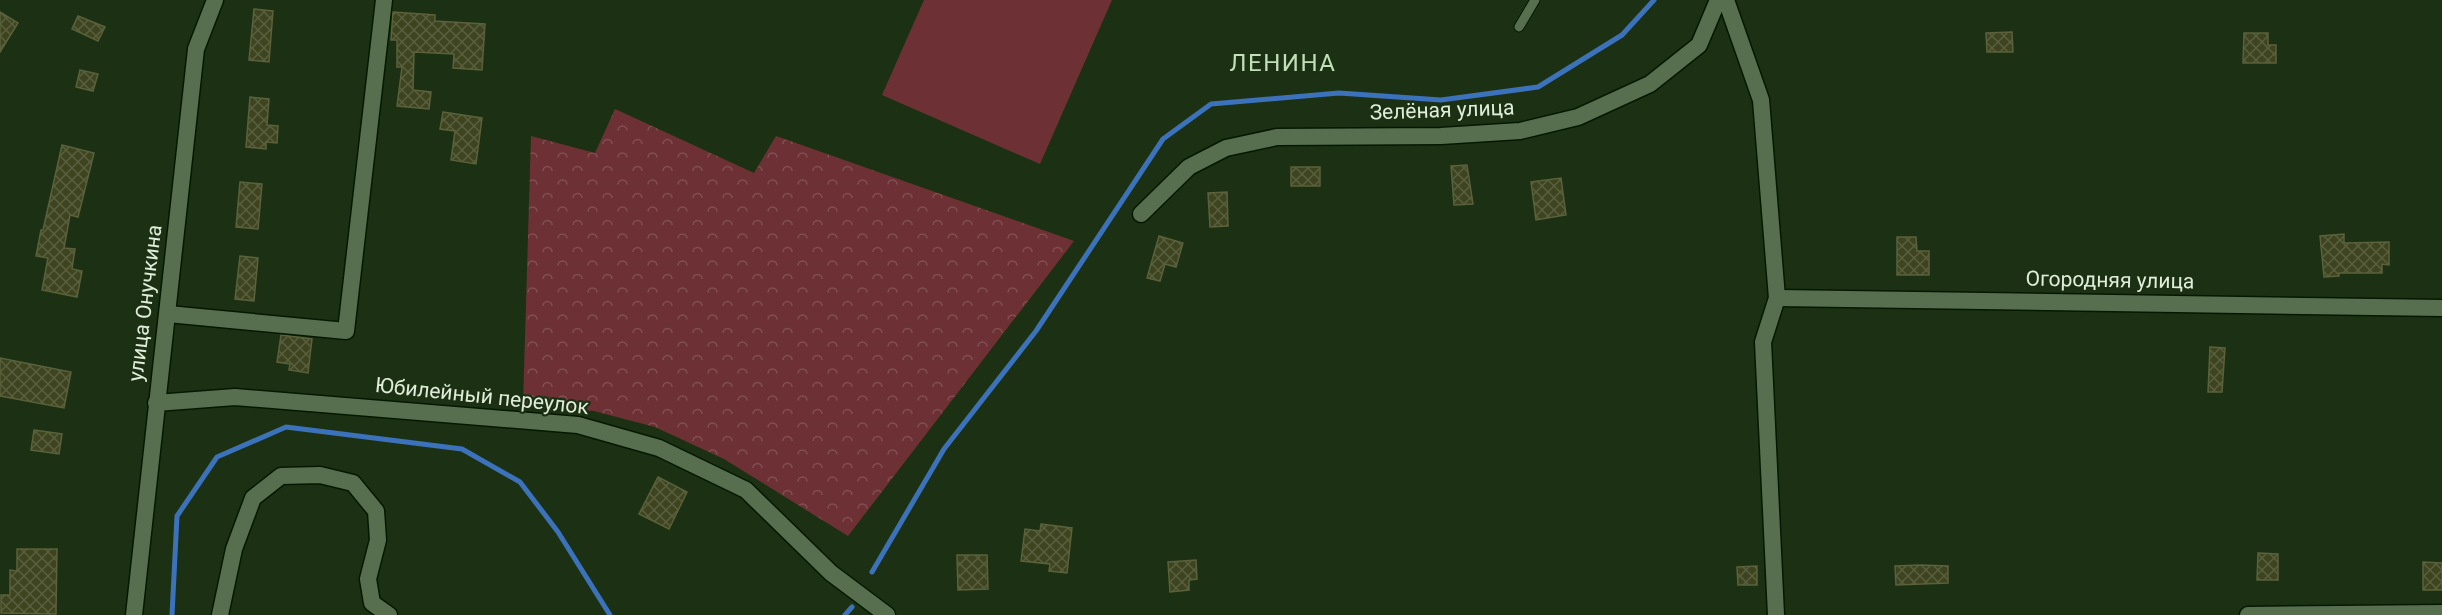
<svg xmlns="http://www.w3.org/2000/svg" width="2442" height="615" font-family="Roboto,sans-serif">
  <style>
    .park { fill: url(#park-crowns) }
    .garden { fill: #6d3135 }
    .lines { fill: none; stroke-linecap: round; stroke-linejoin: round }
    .stream { stroke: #3c71bb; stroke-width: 5 }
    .building { fill: url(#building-cross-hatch); stroke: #5a613b; stroke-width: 1.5 }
    .service-casing { stroke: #051900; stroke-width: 11 }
    .minor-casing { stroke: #051900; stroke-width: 19 }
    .tertiary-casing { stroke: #051900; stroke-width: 19 }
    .service { stroke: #576f4e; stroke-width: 9 }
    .minor { stroke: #576f4e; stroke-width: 16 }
    .tertiary { stroke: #576f4e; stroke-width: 16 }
    .labels { text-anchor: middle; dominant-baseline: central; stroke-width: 4.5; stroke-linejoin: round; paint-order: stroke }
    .street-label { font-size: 21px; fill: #dfedda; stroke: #1c3113 }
    .quarter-label { font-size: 24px; letter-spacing: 1.5px; fill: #c2deb8; stroke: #1c3113 }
  </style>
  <defs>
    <pattern id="park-crowns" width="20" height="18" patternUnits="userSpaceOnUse" patternTransform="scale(1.5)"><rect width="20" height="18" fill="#6d3135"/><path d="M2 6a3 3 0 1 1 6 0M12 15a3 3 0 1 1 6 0" fill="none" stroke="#814f52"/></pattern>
    <pattern id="building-cross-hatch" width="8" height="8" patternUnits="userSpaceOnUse" patternTransform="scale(1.5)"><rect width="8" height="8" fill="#3e441f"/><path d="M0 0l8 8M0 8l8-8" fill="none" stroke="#595f3f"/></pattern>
  </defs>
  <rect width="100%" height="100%" fill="#1c3113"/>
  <polygon class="park" points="615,109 754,173 776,136 1074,241 848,536 724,459 655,427 594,411 523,405 531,136 595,153"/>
  <polygon class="garden" points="924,0 1112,0 1040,164 882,95"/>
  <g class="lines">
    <g class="stream">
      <polyline points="872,572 944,449 1036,331 1163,139 1211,104 1339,93 1441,100 1538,87 1622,35 1654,0"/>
      <polyline points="172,615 177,516 217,457 286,427 462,449 520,482 558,532 610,615"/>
      <polyline points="845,615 852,607"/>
    </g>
  </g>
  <g class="building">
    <polygon points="254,9 273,11 269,62 249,60"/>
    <polygon points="0,12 18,23 0,52"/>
    <polygon points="393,12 435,15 435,21 485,24 482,70 453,68 454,54 414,52 413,90 431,92 429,109 397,106 402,67 397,67 397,40 391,40"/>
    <polygon points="78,16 105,27 98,41 72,29"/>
    <polygon points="2012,32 2013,52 1987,52 1986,33"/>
    <polygon points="2244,33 2268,33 2268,45 2276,45 2276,63 2243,63"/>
    <polygon points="80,70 98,74 93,91 76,87"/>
    <polygon points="250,97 269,99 267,125 278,126 277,143 266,142 266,149 246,147"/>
    <polygon points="443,112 482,118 476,164 451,160 455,131 440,129"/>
    <polygon points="62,145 94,153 78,217 70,215 64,248 75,249 72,269 82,271 77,297 42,290 48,258 36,256 41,230 43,230"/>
    <polygon points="1467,165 1473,204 1454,205 1451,166"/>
    <rect x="1291" y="167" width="29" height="19"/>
    <polygon points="1561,178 1566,215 1536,220 1531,182"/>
    <polygon points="240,182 262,184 258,229 236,227"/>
    <polygon points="1227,192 1228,226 1210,227 1208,193"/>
    <polygon points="2344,234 2344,243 2389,242 2389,265 2382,264 2382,273 2339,273 2339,276 2324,277 2320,236"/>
    <polygon points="1159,236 1183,243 1176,267 1165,264 1160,281 1147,278"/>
    <polygon points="1897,237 1916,237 1917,251 1929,251 1929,275 1897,275"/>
    <polygon points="240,256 258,258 254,301 235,299"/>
    <polygon points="281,335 312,339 308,373 289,370 290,364 277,362"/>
    <polygon points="2210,347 2225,348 2222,392 2208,392"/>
    <polygon points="0,358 71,372 64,408 0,396"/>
    <polygon points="34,430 62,434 59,454 31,450"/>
    <polygon points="658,477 687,492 669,529 639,514"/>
    <polygon points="1041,524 1072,528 1067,573 1049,571 1050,564 1021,561 1025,529 1040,531"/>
    <polygon points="17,549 57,549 56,614 1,613 1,595 10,595 10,570 17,571"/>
    <polygon points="2258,553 2278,554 2278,580 2257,580"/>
    <polygon points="957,555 987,555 988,589 958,590"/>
    <polygon points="1196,560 1197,579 1189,580 1189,590 1170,592 1168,562"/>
    <polygon points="2423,562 2442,563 2442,590 2423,590"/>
    <polygon points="1921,565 1948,566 1948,583 1896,585 1895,566"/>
    <polygon points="1757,566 1757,585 1738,585 1737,567"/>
  </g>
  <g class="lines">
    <g class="service-casing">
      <polyline id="service" points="1519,27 1535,0"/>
    </g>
    <g class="minor-casing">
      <g id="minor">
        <polyline points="1726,0 1761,100 1777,298 1763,342 1776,615"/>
        <polyline points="1141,214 1189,167 1226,148 1277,137 1441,136 1520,131 1578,117 1650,84 1699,45 1718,0"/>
        <polyline points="1777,298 2442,308"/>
        <polyline points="168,314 346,331 384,0"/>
        <polyline points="156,403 235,397 578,425 659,448 746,490 831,573 887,615"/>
        <polyline points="220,615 234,549 253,498 281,476 320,475 353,483 376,511 378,540 368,579 372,603 389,615"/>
        <polyline points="2248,615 2442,613"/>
      </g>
    </g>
    <g class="tertiary-casing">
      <polyline id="tertiary" points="134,615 196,49 215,0"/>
    </g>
    <use href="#service" class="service"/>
    <use href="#minor" class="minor"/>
    <use href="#tertiary" class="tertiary"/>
  </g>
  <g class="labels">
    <g class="street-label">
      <text transform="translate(1442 110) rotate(-2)">Зелёная улица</text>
      <text transform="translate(2110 280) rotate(1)">Огородняя улица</text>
      <text transform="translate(145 303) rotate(-83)">улица Онучкина</text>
      <text transform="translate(482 396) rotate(6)">Юбилейный переулок</text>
    </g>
    <g class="quarter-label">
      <text x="1283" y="63">ЛЕНИНА</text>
    </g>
  </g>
</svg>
